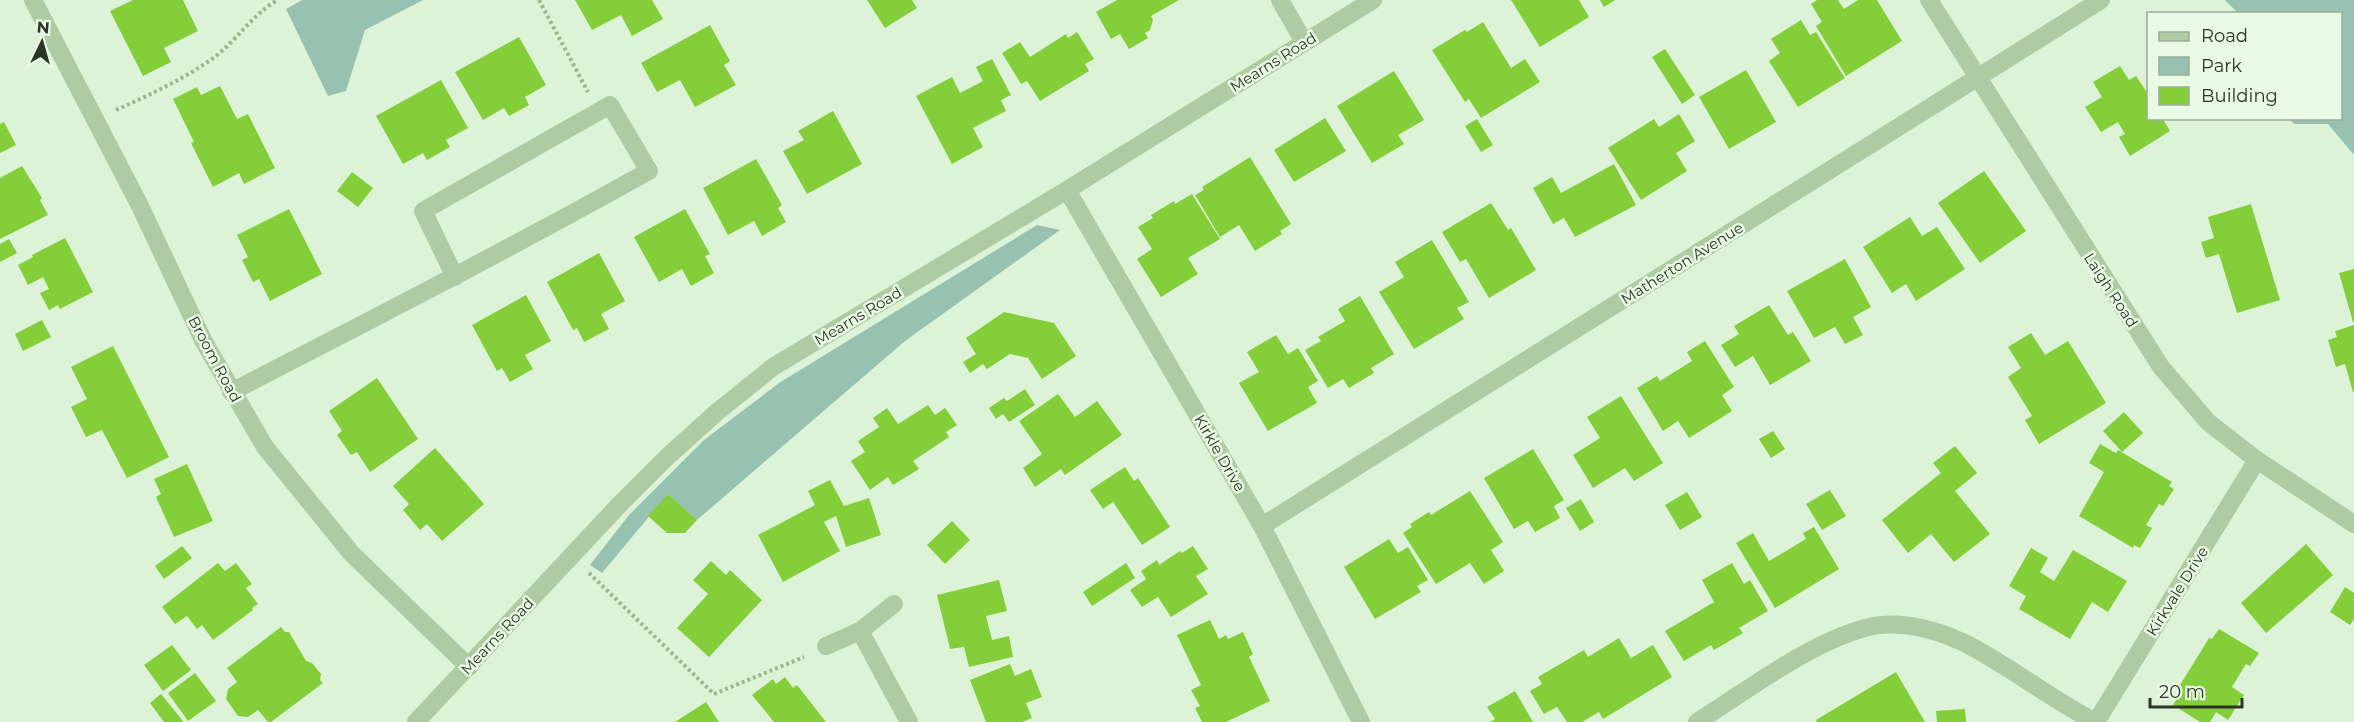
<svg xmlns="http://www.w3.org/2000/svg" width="2354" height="722" font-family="Montserrat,sans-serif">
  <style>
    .green { fill: #97c2b1 }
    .building { fill: #84ce3a }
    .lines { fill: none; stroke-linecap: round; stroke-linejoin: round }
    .path { stroke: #9ab78d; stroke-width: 4; stroke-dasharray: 3 3; stroke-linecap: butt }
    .minor { stroke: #aecba3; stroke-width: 18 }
    .labels { text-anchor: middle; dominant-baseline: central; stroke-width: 5; stroke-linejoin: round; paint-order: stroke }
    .street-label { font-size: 15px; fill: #2c3626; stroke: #e8fae4 }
  </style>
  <rect width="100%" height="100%" fill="#ddf3d8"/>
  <g class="green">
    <polygon points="302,0 423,0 365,30 346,91 328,96 286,9"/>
    <polygon points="2225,0 2354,0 2354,155 2328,124 2294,124 2289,119 2340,118 2340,14 2238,13"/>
    <polygon points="1037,225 1060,230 905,341 697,520 668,494 602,573 590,565 629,515 704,440 779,383"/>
  </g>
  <g class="building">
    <polygon points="133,0 183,0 198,31 164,48 171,62 143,76 110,11"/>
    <polygon points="575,0 652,0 663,19 632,36 621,15 592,30"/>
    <polygon points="867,0 912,0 917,8 885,28"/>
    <polygon points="1117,0 1179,0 1151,16 1153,20 1150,30 1145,33 1148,38 1129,49 1120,34 1111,39 1096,12"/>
    <polygon points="1511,0 1579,0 1589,17 1540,47"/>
    <polygon points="1600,0 1615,0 1604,7"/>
    <polygon points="1817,0 1838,0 1844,9 1858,0 1877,0 1902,41 1846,76 1816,26 1822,22 1811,4"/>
    <polygon points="1801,20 1810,35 1816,32 1845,78 1798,107 1769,61 1780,53 1771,39"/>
    <polygon points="1483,22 1511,68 1525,59 1540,82 1481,118 1469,99 1465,102 1432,50 1465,30 1467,32"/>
    <polygon points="710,25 730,61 724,65 736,85 695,107 680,80 657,92 641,63"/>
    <polygon points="1077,32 1094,59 1085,64 1089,71 1040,101 1027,81 1021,84 1002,53 1020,42 1030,57 1066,34 1068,38"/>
    <polygon points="519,37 546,85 525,97 529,105 509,116 504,108 483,120 455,72"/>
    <polygon points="1665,49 1695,95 1682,104 1652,57"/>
    <polygon points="992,59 1011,95 1001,100 1006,111 973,128 983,147 952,164 916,96 952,77 960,93 983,81 976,67"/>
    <polygon points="2120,66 2129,80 2136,76 2148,94 2148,118 2162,118 2170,131 2130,156 2119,137 2125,134 2118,122 2101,132 2085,107 2102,97 2093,82"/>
    <polygon points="1746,70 1776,122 1729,149 1699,97"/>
    <polygon points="1394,71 1424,120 1398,135 1404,144 1372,163 1337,106"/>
    <polygon points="441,80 468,128 446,140 450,147 427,160 423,153 403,164 376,116"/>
    <polygon points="220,86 237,119 248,114 275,168 244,184 239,173 213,187 191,143 194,142 173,99 197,87 201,95"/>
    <polygon points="833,111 862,164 807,194 783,151 804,140 798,131"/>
    <polygon points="1679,114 1695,141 1676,153 1687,171 1641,200 1608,148 1654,119 1659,127"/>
    <polygon points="1325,118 1346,151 1294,182 1274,150"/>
    <polygon points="1477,119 1493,145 1481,152 1465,126"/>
    <polygon points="4,122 16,145 0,153 0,124"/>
    <polygon points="1250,157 1291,224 1280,231 1282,234 1255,251 1239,225 1220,237 1195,195 1204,190 1202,187"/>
    <polygon points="756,159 782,205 778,208 786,222 762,236 754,221 728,235 703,188"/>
    <polygon points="1614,164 1636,205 1575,237 1564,218 1553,224 1533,188 1552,177 1561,193"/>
    <polygon points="22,166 42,198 40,200 48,215 0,239 0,178"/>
    <polygon points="1984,171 2026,231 1980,263 1938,203"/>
    <polygon points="352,172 373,188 358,207 337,191"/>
    <polygon points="1192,194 1220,239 1188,258 1198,274 1161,297 1137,259 1152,249 1138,227 1153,218 1151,215 1174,201 1175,204"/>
    <polygon points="1491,203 1508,230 1511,228 1536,270 1489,298 1466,259 1460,262 1442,232"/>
    <polygon points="2251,204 2280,300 2237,313 2219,254 2206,258 2201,242 2214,238 2208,217"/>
    <polygon points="289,209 322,274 270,301 259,279 253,282 242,260 248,257 237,235"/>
    <polygon points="685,209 710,254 705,256 714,273 691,286 682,269 659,282 634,237"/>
    <polygon points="1910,217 1922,236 1937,227 1965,269 1916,301 1906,284 1892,293 1863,247"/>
    <polygon points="65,238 93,292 60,309 58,305 49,310 40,293 49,289 43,277 28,285 18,265 33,257 32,255"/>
    <polygon points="9,239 17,253 0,262 0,244"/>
    <polygon points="1432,240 1469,302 1457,308 1464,319 1414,349 1379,292 1404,277 1395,262"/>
    <polygon points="599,253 625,301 601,314 609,329 584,342 577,328 573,330 547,282"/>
    <polygon points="1845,259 1871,307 1853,317 1863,335 1845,344 1835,327 1814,338 1787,291"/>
    <polygon points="2354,269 2354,322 2353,322 2339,273"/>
    <polygon points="526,295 551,341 525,355 533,369 510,382 502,368 497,371 472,325"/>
    <polygon points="1360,296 1394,354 1371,368 1374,373 1349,388 1343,379 1328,388 1305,350 1321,341 1318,337 1345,321 1338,309"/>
    <polygon points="1769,305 1788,335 1793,332 1811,361 1770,385 1753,356 1735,367 1721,345 1739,334 1734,326"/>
    <polygon points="1004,312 1054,323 1076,356 1042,379 1028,358 1010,354 987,369 983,364 970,373 963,362 976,354 966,338"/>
    <polygon points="42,320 51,337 23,351 15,334"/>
    <polygon points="2354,325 2354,392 2353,392 2345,364 2336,367 2328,340 2337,337 2335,331"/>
    <polygon points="2031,333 2045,355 2068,341 2106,403 2039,444 2025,420 2032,416 2008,377 2021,368 2008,347"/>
    <polygon points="1276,335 1288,354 1298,348 1318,381 1308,387 1317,403 1268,431 1239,383 1259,372 1247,352"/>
    <polygon points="1705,341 1734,387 1722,395 1732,411 1689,438 1678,421 1663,431 1637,388 1657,376 1660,381 1692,361 1687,352"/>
    <polygon points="113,346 169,457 127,478 102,430 86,437 71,407 87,399 71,367"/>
    <polygon points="377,378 418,439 370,472 357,452 351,455 337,435 342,431 329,411"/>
    <polygon points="1025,389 1035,405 1009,422 1003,414 996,419 989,408 1004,398 1007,401"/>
    <polygon points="1058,394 1075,417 1097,401 1122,435 1065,475 1061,469 1035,487 1023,468 1042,454 1019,421"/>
    <polygon points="1621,396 1663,463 1634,481 1625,468 1593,488 1573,455 1600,438 1587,417"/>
    <polygon points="928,405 935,415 945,408 957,425 946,432 949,437 913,461 919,469 893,485 888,477 870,490 851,461 865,452 858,441 879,427 873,418 887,408 898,424"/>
    <polygon points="2124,412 2143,433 2122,452 2103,431"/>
    <polygon points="1773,431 1785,449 1771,458 1759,439"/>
    <polygon points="2100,444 2116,453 2118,450 2172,482 2169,486 2174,489 2163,506 2159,504 2146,525 2152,528 2140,548 2134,545 2133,548 2079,516 2104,472 2089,463"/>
    <polygon points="1955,446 1977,473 1955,491 1990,534 1954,562 1931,534 1908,553 1882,520 1941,473 1933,463"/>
    <polygon points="435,448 484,504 442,541 427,524 420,530 403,510 409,504 393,486"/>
    <polygon points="1533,449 1564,500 1554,506 1560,518 1535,532 1528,521 1514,529 1484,478"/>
    <polygon points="187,464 213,521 174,537 156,497 161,494 154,479"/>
    <polygon points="1125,467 1134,481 1138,478 1170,527 1142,545 1113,502 1103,509 1090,490"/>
    <polygon points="830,480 844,506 869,498 881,535 846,547 836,516 824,522 840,551 783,582 758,535 815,505 808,491"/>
    <polygon points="1830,490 1846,516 1822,530 1806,504"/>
    <polygon points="1470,491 1503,542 1491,550 1504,571 1484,584 1470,563 1436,584 1403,533 1412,527 1410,524 1429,512 1431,515"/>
    <polygon points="1687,492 1702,517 1680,530 1665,505"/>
    <polygon points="668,494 697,520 685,533 667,533 648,516"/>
    <polygon points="1581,499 1594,522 1580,531 1566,508"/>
    <polygon points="952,521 970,540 945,564 927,545"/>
    <polygon points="1814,527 1839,569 1775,608 1736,543 1753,533 1769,561 1806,539 1803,533"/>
    <polygon points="1389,539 1398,553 1408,547 1428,580 1417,586 1421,592 1375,619 1344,567"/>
    <polygon points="2306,544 2333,575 2266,633 2241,603"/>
    <polygon points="182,546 192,558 164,579 155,566"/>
    <polygon points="1193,546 1208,569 1196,576 1208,594 1171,617 1158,597 1142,607 1130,590 1146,579 1141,571 1157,560 1159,565 1180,551 1182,553"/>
    <polygon points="2031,548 2048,558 2040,572 2054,581 2073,550 2127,581 2108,612 2092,602 2070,639 2019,609 2026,596 2009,586"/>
    <polygon points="711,561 726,575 730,570 762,600 709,657 677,628 708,594 693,580"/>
    <polygon points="218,563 225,571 236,563 252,584 246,588 258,604 252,608 253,610 213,640 202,625 197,629 187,616 175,624 162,607"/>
    <polygon points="1126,563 1135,578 1092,606 1083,592"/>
    <polygon points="1732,563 1744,584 1750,580 1768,611 1739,628 1743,633 1714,650 1711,645 1684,661 1665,631 1714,602 1702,580"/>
    <polygon points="999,580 1007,611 986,616 992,640 1009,636 1013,657 969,667 964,647 950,649 937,595"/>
    <polygon points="2345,587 2354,593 2354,619 2350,625 2330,612"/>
    <polygon points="1210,620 1219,639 1226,635 1228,639 1243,632 1253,654 1249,657 1270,701 1226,722 1202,722 1195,708 1200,706 1191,690 1201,685 1177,635"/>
    <polygon points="281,627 285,632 289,632 306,661 312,663 321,674 320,680 323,683 271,722 268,722 258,710 248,717 238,716 226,699 228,689 237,682 227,668"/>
    <polygon points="2219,629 2259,653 2250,666 2246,664 2232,687 2244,695 2228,720 2216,712 2210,722 2200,722 2173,705 2181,692 2177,690 2209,638 2212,639"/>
    <polygon points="1619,638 1631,658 1653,645 1672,677 1603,719 1599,712 1582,722 1567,722 1557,707 1544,714 1530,691 1542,684 1538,677 1584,650 1588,657"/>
    <polygon points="172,645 191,670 163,691 144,665"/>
    <polygon points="1010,664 1015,676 1031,669 1042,697 1026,703 1032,718 1022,722 986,722 970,680"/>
    <polygon points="1896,672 1925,722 1817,722 1816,720"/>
    <polygon points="195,673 216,701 188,721 168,693"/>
    <polygon points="785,677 793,688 797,685 826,722 774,722 752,695 773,679 776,684"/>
    <polygon points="1515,691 1533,722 1490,722 1495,719 1487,707"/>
    <polygon points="161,694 183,721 182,722 164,722 150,703"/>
    <polygon points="706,702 719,722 675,722"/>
    <polygon points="1965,709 1966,722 1937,722 1936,711"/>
  </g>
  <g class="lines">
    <g class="path">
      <polyline points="539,0 588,92"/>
      <path d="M116,110c33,-15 66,-30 96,-51 24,-17 40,-45 66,-59"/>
      <polyline points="589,573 714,694 804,657"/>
    </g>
    <g class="minor">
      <polyline points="33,0 140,206 204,342 265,447 352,554 469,667"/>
      <polyline points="1280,0 1304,42"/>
      <polyline points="1929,0 2161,367 2208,422 2257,460 2354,524"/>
      <polyline points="1067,190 1262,526 1361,722"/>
      <path d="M231,392c140,-72 280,-144 418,-221l-39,-66 -187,106 32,66"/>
      <polyline points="1262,526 2101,0"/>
      <polyline points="860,631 909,722"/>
      <polyline points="826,646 860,631 894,604"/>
      <polyline points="416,722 620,504 666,458 717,412 773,367 1067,190 1373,0"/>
      <path d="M1697,722c51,-32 117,-83 176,-96 33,-6 72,6 101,22 42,23 79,52 121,74"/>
      <polyline points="2096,722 2257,460"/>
    </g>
  </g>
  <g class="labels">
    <g class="street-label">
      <text transform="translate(1273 62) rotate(-32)">Mearns Road</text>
      <text transform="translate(1682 263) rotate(-32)">Matherton Avenue</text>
      <text transform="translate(2111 290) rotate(57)">Laigh Road</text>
      <text transform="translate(858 316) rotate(-31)">Mearns Road</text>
      <text transform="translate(215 359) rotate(62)">Broom Road</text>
      <text transform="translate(1220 453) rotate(60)">Kirkle Drive</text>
      <text transform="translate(2177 591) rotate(-58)">Kirkvale Drive</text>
      <text transform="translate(497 636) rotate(-47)">Mearns Road</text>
    </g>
  </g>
  <rect x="2147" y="12" width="195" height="108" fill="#e8fae4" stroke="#9dac98" stroke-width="1.5"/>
  <rect x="2159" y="32" width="30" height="9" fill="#aecba3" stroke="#9dac98" stroke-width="1.5"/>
  <text x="2201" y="42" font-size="18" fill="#2c3626">Road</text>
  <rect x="2159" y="57" width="30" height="18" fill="#97c2b1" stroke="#9dac98" stroke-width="1.5"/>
  <text x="2201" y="72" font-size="18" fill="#2c3626">Park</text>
  <rect x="2159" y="87" width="30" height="18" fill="#84ce3a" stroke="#9dac98" stroke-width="1.5"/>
  <text x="2201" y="102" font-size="18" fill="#2c3626">Building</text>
  <g transform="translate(42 42) rotate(5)" stroke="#e8fae4" stroke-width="4.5" paint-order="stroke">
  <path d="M0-4.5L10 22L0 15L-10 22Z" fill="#2c3626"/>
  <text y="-9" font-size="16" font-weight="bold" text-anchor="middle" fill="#2c3626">N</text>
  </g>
  <path d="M2150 698v9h92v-9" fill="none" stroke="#2c3626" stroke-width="3"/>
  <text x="2159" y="698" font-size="18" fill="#2c3626" stroke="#e8fae4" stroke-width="4.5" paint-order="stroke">20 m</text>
</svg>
